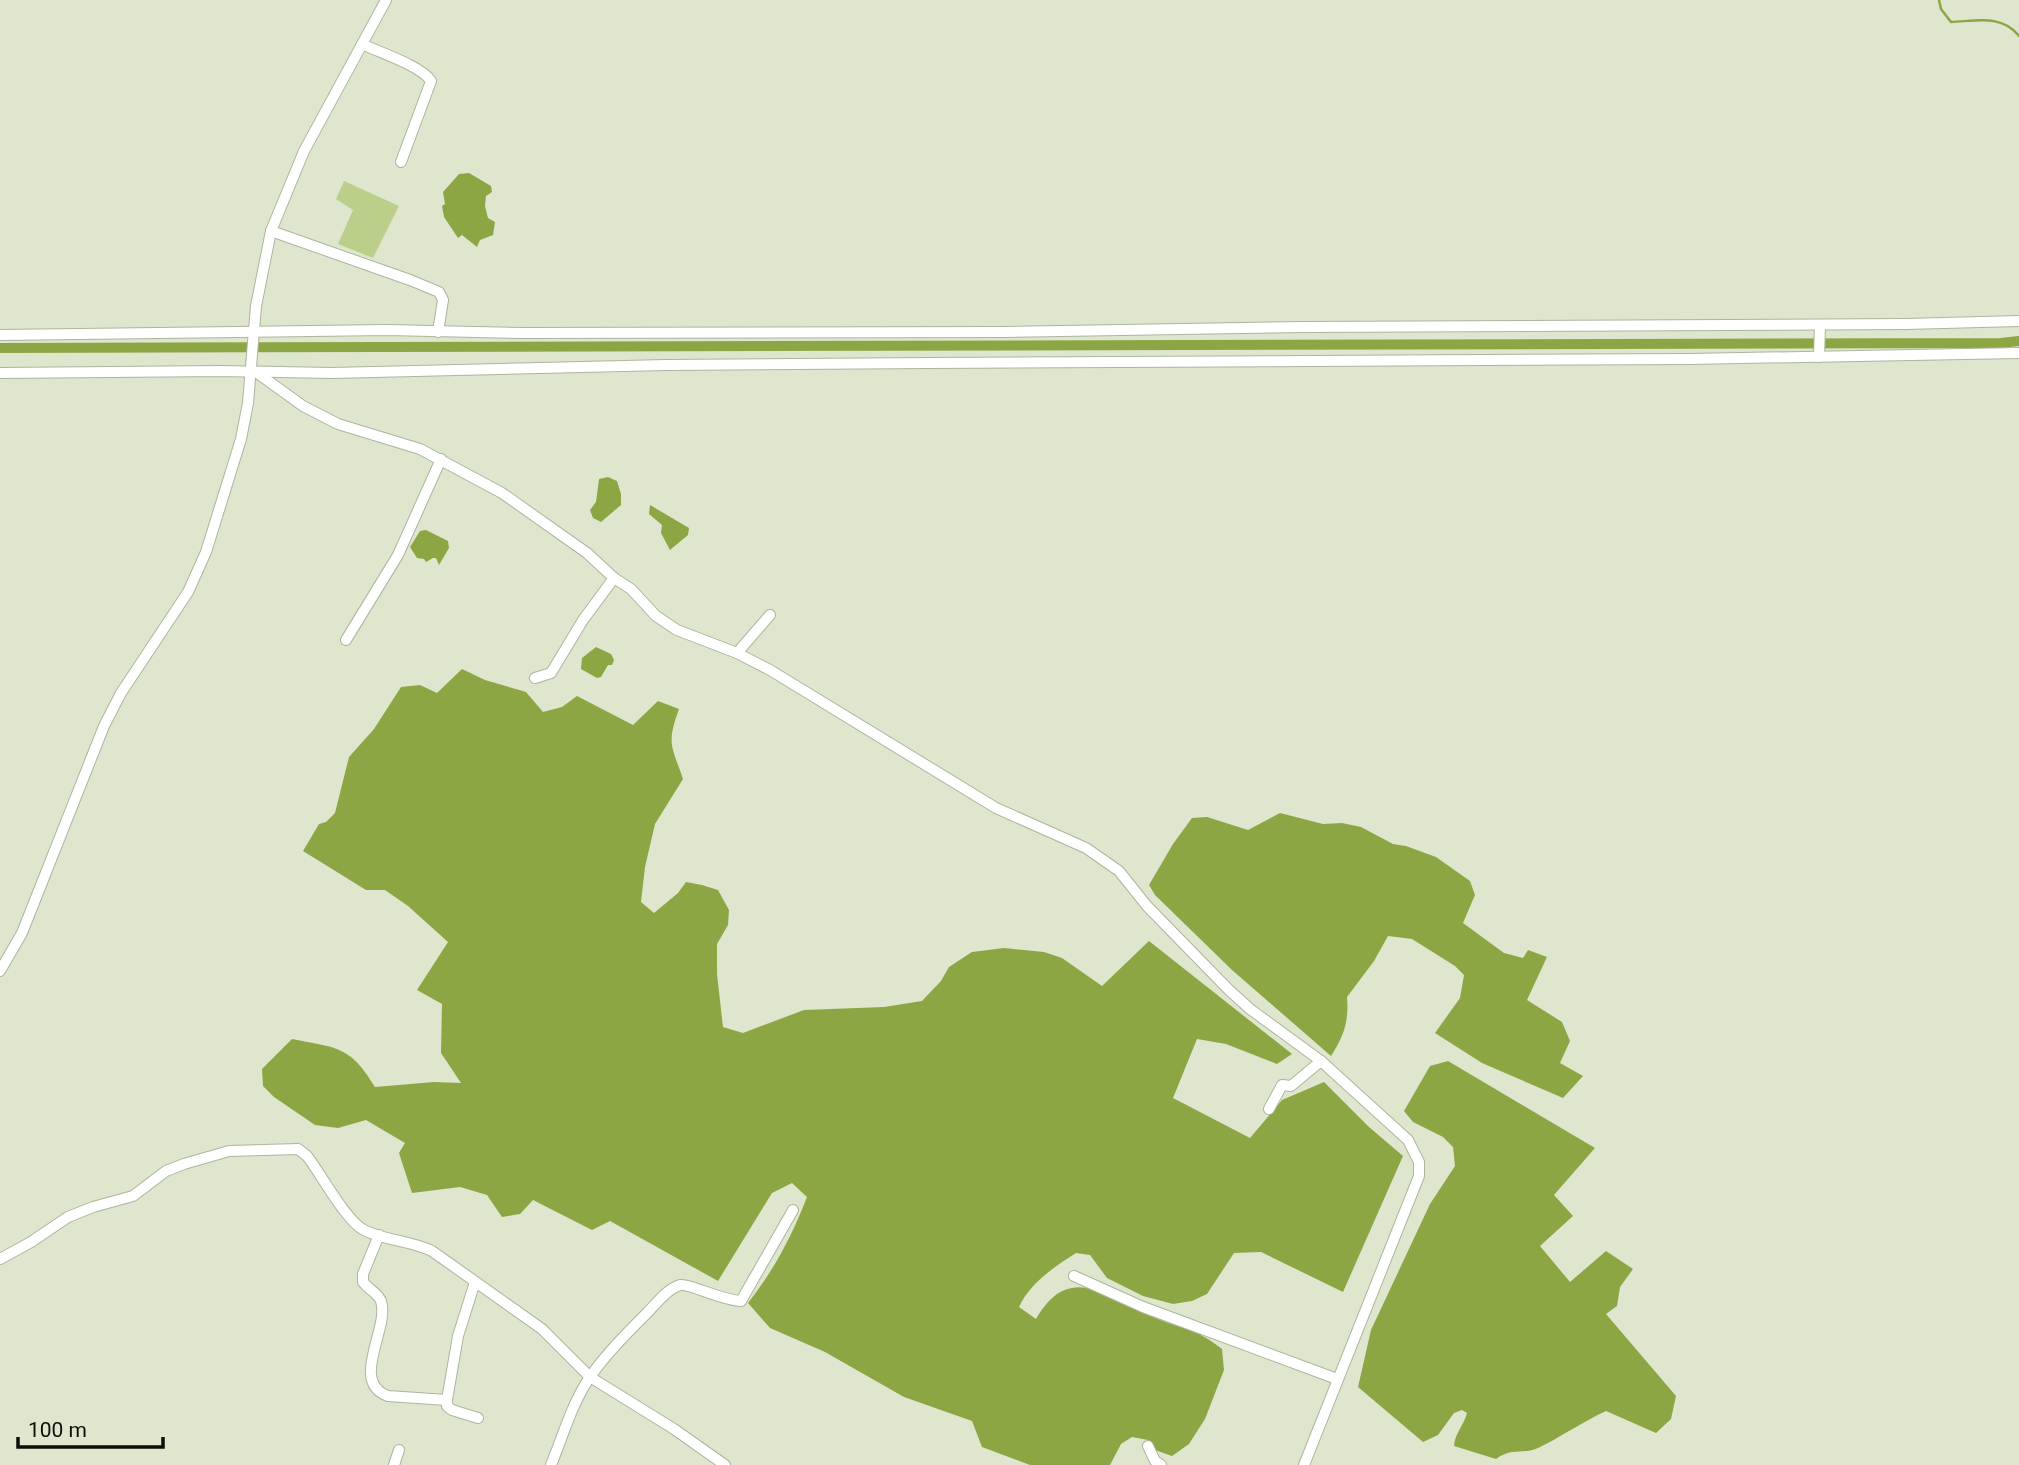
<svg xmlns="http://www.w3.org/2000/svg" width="2019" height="1465" font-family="Roboto,sans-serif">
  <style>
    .green { fill: #bbcf8a }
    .water { fill: #8da644 }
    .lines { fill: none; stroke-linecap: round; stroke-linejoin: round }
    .stream { stroke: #8da644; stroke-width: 2.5 }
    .canal { stroke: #8da644; stroke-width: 10 }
    .minor-casing { stroke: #adb59e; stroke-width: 12 }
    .minor { stroke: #fff; stroke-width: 10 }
  </style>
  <rect width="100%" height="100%" fill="#dee6ce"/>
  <polygon class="green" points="344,181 399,206 373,258 338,244 353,210 336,199"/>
  <g class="water">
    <polygon points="469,173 491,186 492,192 486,196 485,206 488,218 495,222 493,235 480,240 477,247 462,235 458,238 444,217 442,206 445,204 443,192 459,174"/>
    <polygon points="608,477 617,481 621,494 621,505 601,522 593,518 590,510 596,502 599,479"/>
    <polygon points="650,505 689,528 688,535 670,550 661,533 662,525 649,514"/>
    <polygon points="426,530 448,541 449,548 439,565 436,558 433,558 426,562 424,559 417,558 410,547 420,531"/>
    <polygon points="596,647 611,654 614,660 612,665 608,665 601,677 597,678 581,669 582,658"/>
    <path d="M462,669l23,11 41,12 17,20 19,-5 15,-11 56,29 25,-24 21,8c-13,36 -7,37 4,70l-28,45 -10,43 -4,35 13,11 24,-20 8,-11 16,3 16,5 11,20 -1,15 -11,19v30l6,53 20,6 61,-23 80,-3 38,-6 19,-20 8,-14 23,-15 32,-4 40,4 18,6 40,28 47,-45 143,113 -15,10 -51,-20 -29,-5 -24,59 77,40 32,-38 42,-18 45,45 34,29 -60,136 -82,-40 -27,1 -27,41 -15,7 -19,3 -30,-8 -36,-18 -17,-23 -14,-2c-22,14 -46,30 -57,54l17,12c12,-20 26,-35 51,-31 24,10 47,22 71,31 27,11 39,10 64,30l2,21 -19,49 -16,25 -17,12 -17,-6 -7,-10 -16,-3 -11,7 -11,21h-80l-48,-18 -10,-26 -68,-24 -79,-45 -55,-24 -22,-25c26,-33 44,-67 59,-106l-15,-14 -20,10 -54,88 -108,-60 -18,9 -59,-30 -13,14 -18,3 -15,-22 -27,-8 -48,6 -13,-40 6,-10 -39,-23 -28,8 -23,-3 -41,-28 -11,-11 -1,-17 30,-30c44,9 58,6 83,48l59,-5 27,1 -20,-30 1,-49 -25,-14 31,-48 -40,-36 -23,-16h-19l-63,-39 16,-27 7,-2 9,-9 14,-56 25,-28 27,-42 19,-2 17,8z"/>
    <path d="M1280,813l43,11 19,-1 19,4 32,17 13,2 30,11 34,24 5,14 -12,28 41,30 19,5 5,-8 19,7 -20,43 35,22 8,19 -10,22 23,13 -20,22 -81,-35 -47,-30 25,-35 4,-23 -9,-9 -43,-27 -24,-3 -14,25 -27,36c2,24 -3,39 -16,59l-99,-86 -77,-75 -6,-10 24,-41 19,-26 15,-1 41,13z"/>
    <path d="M1448,1061l147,87 -41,47 19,21 -33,30 30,36 36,-31 27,18 -13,18 -3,19 -11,8 70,82 -5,23 -15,14 -50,-22c-24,11 -45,26 -68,37 -16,7 -25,-1 -42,11l-42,-13c1,-13 10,-21 13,-33l-5,-3 -8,3 -16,22 -15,7 -65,-55 13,-57 59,-126 25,-38 -2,-19 -10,-10 -30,-15 -9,-11 26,-45z"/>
  </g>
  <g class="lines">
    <path class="stream" d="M1939,0l2,9 10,13c25,-1 51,-8 68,14"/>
    <polyline class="canal" points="0,348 2001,343 2019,341"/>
    <g class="minor-casing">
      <g id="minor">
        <path d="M362,44c16,8 60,22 69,37l-30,81"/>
        <polyline points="271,231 410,280 439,292 443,300 438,332"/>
        <polyline points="0,335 387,330 521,333 1005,332 1304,327 1906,324 2019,321"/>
        <polyline points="1819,357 1820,325"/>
        <polyline points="256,372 303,406 338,424 420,449 502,493 587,553 614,578 583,620 551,673 535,678"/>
        <polyline points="0,373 221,371 331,373 666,365 929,363 1689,359 2019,353"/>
        <polyline points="614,578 631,589 656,616 677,630 737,653 770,670 996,808 1086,848 1119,871 1147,906 1229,990 1250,1009 1321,1061 1408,1140 1419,1162 1419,1176 1304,1465"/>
        <polyline points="346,640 398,555 441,459"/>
        <polyline points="737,653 770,615"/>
        <polyline points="0,971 22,933 104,726 121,693 188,592 206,552 241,439 248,403 256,306 271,231 304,151 386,0"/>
        <polyline points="1269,1109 1282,1085 1291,1086 1321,1061"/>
        <path d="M379,1235l-16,39v8c5,7 15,11 18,19 9,27 -32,81 7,95l59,4"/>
        <path d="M0,1259l31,-17 37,-25 25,-10 40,-11 33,-25 18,-7 45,-13 69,-2 9,7c14,18 39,65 57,74 21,11 46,10 68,21l110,78 48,48 84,52 51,36"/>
        <polyline points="1074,1276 1143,1307 1337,1379"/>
        <polyline points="475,1282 458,1336 447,1400 447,1406 452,1410 478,1418"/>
        <polyline points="1148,1446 1155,1461 1161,1465"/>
        <polyline points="394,1465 399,1450"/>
        <path d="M551,1465c12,-29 21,-62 39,-88 16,-23 37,-44 57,-64 9,-9 20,-24 33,-28 8,-2 44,16 61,16l52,-91"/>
      </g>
    </g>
    <use href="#minor" class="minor"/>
  </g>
  <path d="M18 1437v10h145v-10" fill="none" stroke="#0c0f07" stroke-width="3.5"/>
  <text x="28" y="1437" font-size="21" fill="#0c0f07" stroke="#dee6ce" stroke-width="5" paint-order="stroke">100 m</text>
</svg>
